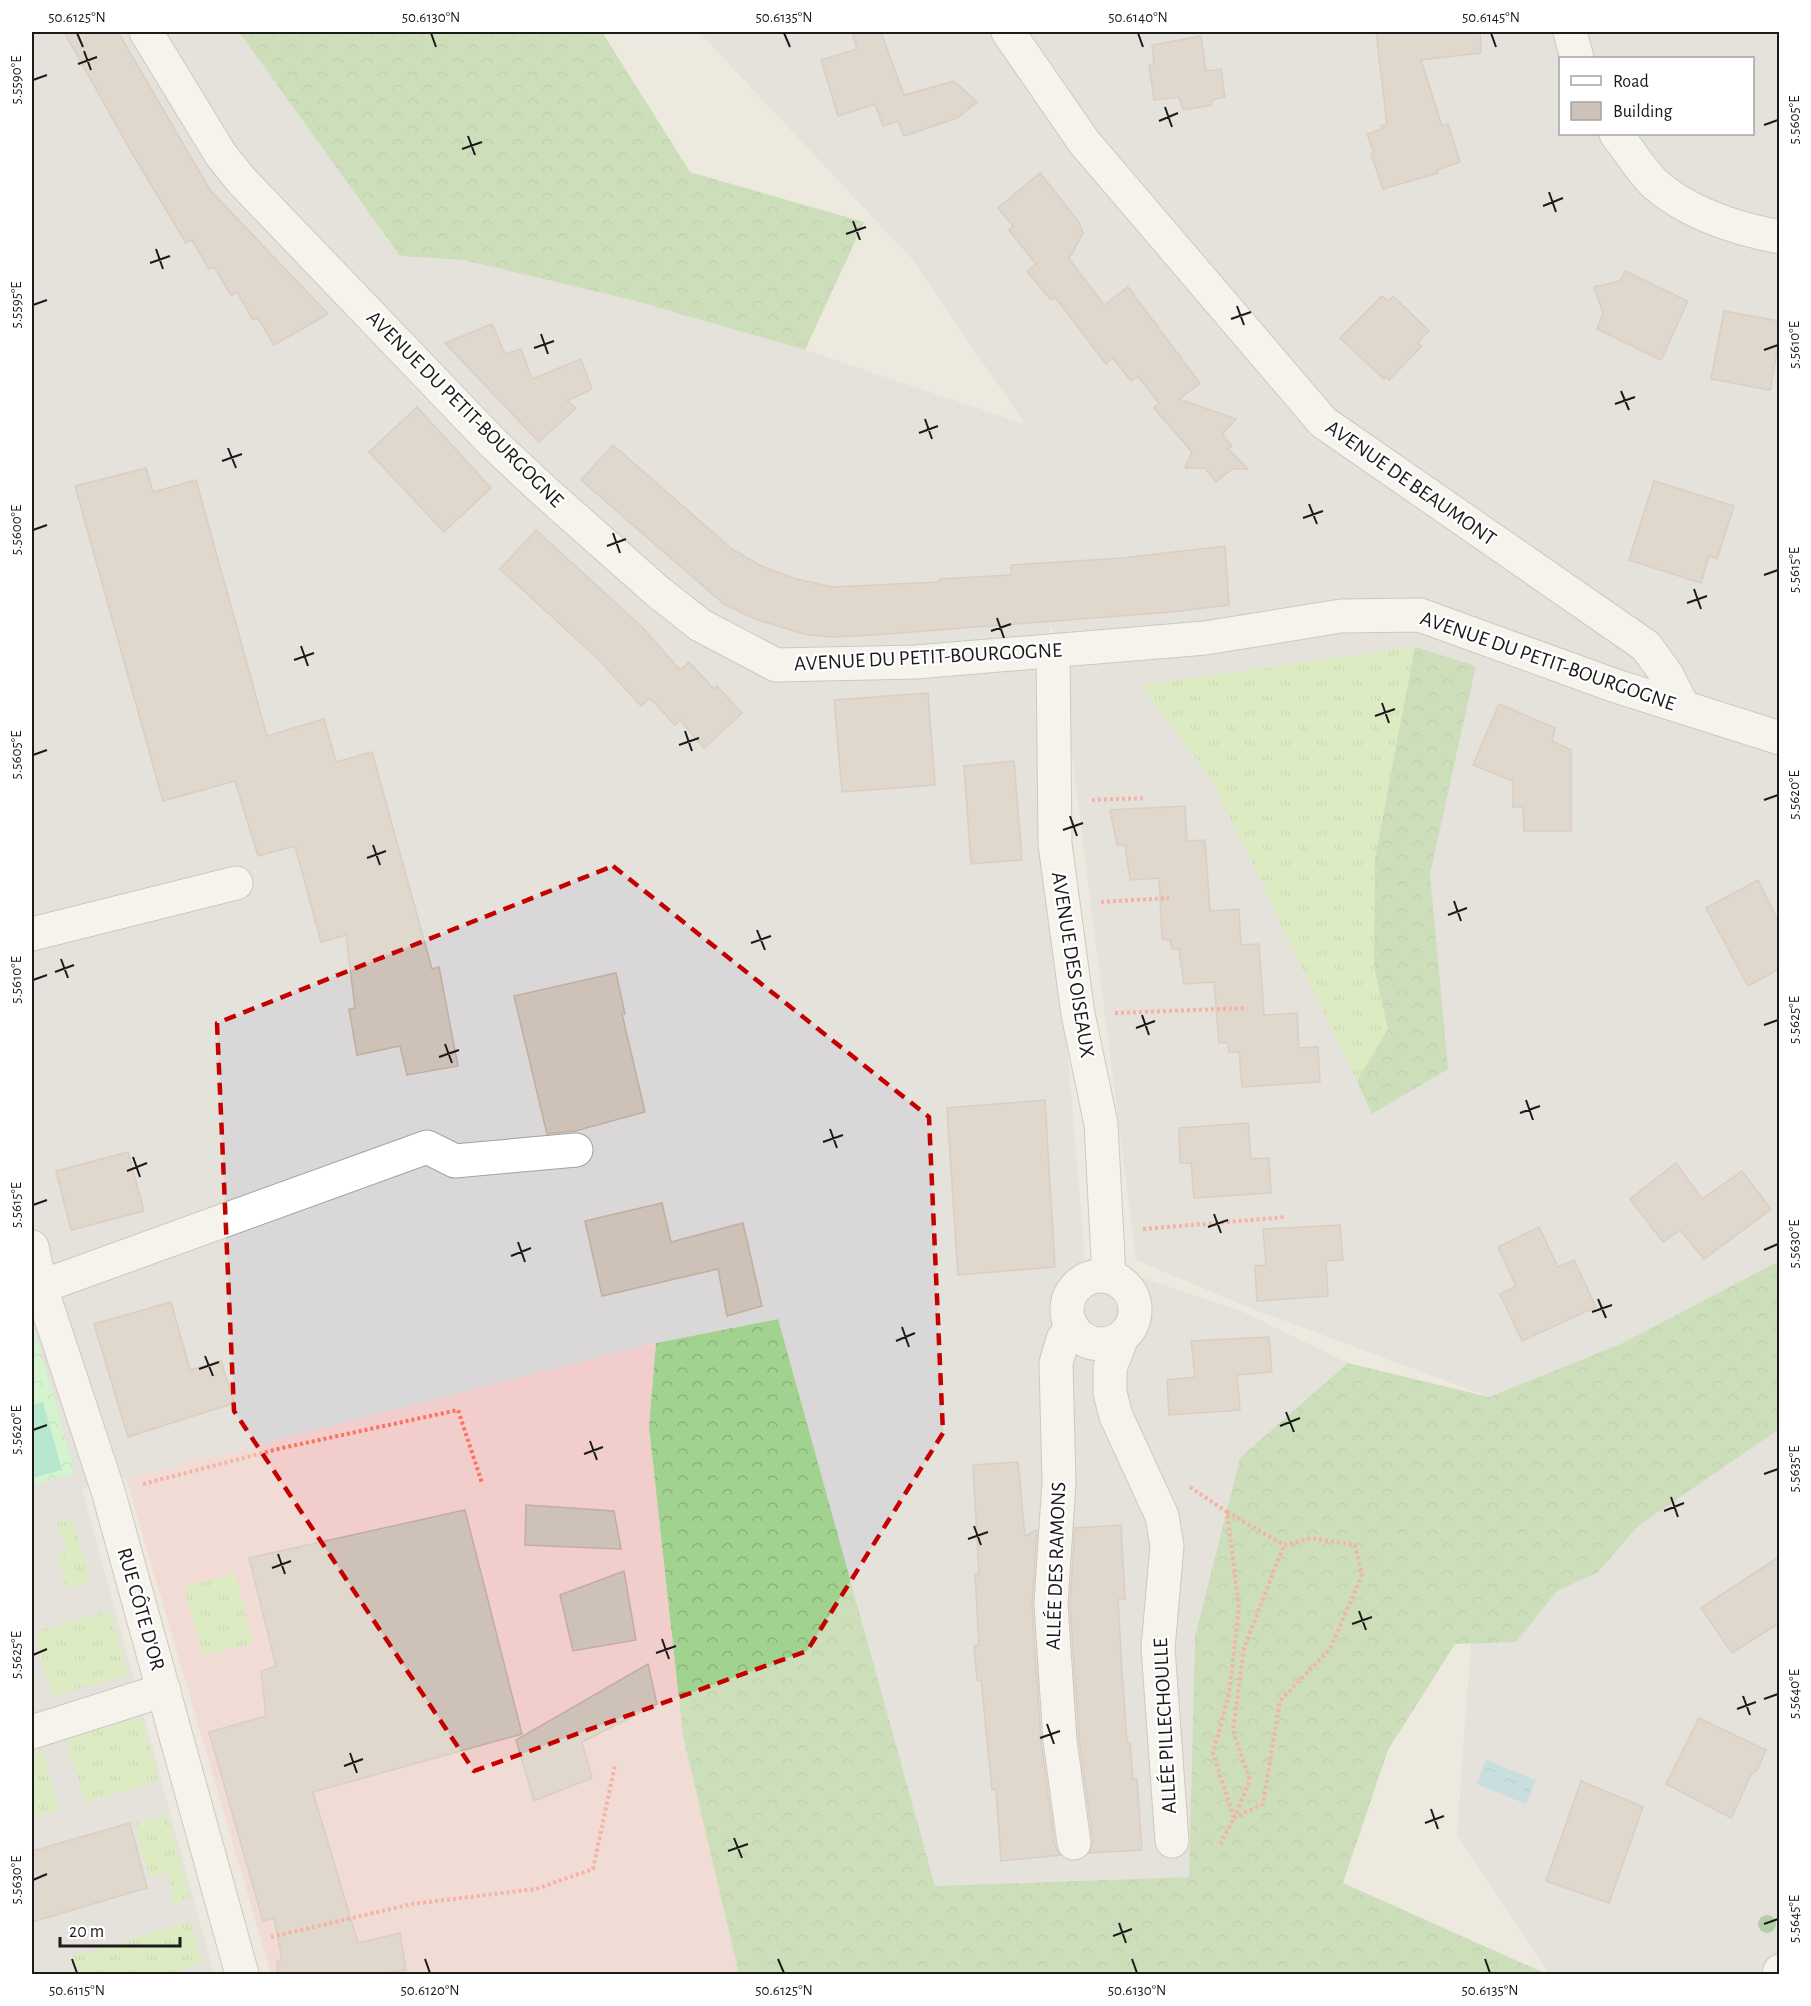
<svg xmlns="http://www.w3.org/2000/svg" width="1811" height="2006" font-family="'Alegreya Sans',sans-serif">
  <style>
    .residential { fill: #d9d7d7; fill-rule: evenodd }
    .commercial { fill: #f1cdcb }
    .grass { fill: url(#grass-tufts) }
    .forest { fill: url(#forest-crowns) }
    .park { fill: url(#park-crowns) }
    .pitch { fill: #73e6ba }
    .water { fill: url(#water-ripples) }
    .building { fill: #cec1b8; stroke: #c1aea0; stroke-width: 1.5 }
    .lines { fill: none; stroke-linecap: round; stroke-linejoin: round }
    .minor-casing { stroke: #a2a2a2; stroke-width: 35 }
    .path { stroke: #ff705e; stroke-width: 4; stroke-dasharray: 3 3; stroke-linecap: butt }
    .minor { stroke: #fff; stroke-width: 33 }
    .tree { fill: #6cb06b }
    .marked { fill: none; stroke: #c50100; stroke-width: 4.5; stroke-dasharray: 12 8; stroke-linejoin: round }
    .ticks { fill: none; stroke: #1b1b1b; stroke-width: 2 }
    .labels { text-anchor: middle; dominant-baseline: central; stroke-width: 4.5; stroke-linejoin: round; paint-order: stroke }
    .street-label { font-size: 21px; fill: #1b1b1b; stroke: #fff }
    .neatline { fill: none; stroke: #1b1b1b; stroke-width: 2 }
    .ticks-label { font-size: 15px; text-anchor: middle; fill: #1b1b1b }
  </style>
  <defs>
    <pattern id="grass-tufts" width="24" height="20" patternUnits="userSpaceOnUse" patternTransform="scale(1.5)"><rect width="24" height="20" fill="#c5ee9e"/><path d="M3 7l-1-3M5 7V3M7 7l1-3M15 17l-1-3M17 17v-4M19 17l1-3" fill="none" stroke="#a9cc88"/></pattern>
    <pattern id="forest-crowns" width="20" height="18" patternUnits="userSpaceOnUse" patternTransform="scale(1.5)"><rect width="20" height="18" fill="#a2d28f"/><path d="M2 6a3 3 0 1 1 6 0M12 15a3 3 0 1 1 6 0" fill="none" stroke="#8bb47b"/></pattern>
    <pattern id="park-crowns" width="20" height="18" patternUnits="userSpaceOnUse" patternTransform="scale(1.5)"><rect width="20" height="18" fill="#b5ffbb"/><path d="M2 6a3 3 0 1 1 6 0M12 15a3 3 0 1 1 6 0" fill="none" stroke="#9bdaa0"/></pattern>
    <pattern id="water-ripples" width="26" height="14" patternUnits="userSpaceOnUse" patternTransform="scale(1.5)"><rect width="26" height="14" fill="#9ad0e1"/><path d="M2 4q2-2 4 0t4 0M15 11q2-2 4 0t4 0" fill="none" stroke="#84b2c0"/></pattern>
  </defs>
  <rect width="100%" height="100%" fill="#eee9df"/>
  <path class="residential" d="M32,32h207l161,224 63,4 169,40 173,50 220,74 -114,-166 -212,-226h1080v1942h-230l-92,-139 32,-438 -244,-91 -109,-46 -78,-616 -8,-20 -2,272 19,151 18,211 158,54 105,51 -108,95 -45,178 -6,241 -254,9 -158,-567 -121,24 -574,146 132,485h-182zM1560,58h192v76h-192z"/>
  <polygon class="commercial" points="656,1343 649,1427 683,1736 739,1974 271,1974 126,1478"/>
  <g class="grass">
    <polygon points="1415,647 1375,859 1376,973 1388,1029 1357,1081 1212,780 1141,685"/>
    <polygon points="72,1517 90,1581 67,1589 57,1556 67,1553 57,1523"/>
    <polygon points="235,1573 253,1643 203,1655 184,1587"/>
    <polygon points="110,1611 128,1675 52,1696 35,1632"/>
    <polygon points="141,1717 159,1781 85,1802 66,1739"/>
    <polygon points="41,1746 59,1810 32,1818 32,1749"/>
    <polygon points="167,1816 190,1896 174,1904 168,1873 150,1878 135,1823"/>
    <polygon points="191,1921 202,1963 171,1974 78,1974 72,1957"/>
  </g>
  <g class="forest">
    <polygon points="239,32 602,32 690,172 864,222 805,350 632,300 463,260 400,256"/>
    <polygon points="1415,647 1476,666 1430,874 1448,1069 1372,1114 1357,1081 1388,1029 1374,966 1375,859"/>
    <polygon points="1779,1261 1779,1429 1638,1526 1598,1572 1557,1591 1516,1642 1455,1644 1388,1750 1343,1883 1547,1974 739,1974 683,1736 649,1427 656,1343 778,1319 935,1886 1189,1877 1195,1636 1240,1458 1348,1363 1489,1397 1623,1343"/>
  </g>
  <polygon class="park" points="32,1320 75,1473 32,1485"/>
  <polygon class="pitch" points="43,1402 62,1470 32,1478 32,1405"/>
  <polygon class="water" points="1486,1760 1536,1780 1526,1804 1477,1784"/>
  <g class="building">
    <polygon points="64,32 118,32 210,190 328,314 274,345 258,318 253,320 237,292 231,295 214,267 209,269 192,240 186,243 132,153"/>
    <polygon points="852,32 881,32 904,95 954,81 977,102 957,118 904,136 898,121 883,126 875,104 838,116 821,60 857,49"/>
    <polygon points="1376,32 1480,32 1481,53 1421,60 1442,126 1448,124 1460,162 1437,170 1438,173 1383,189 1371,154 1374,153 1367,134 1382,129 1381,126 1387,124"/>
    <polygon points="1201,36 1206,71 1221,69 1225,97 1212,100 1212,105 1183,110 1179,97 1154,100 1149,65 1154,63 1152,45"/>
    <polygon points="1040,173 1079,222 1083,233 1069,259 1104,305 1128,287 1200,383 1179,399 1236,419 1222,434 1232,446 1228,449 1248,469 1232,469 1216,482 1205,468 1185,468 1192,452 1154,408 1159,403 1138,376 1131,381 1113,358 1106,364 1055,297 1051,300 1027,271 1036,264 1009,230 1013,226 998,208"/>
    <polygon points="1625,271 1688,301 1661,360 1597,329 1603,313 1594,287 1620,281"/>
    <polygon points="1382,296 1388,301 1393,296 1429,331 1417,343 1422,346 1389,380 1386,376 1384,379 1340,338"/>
    <polygon points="1724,311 1779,321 1779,340 1770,390 1711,379"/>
    <polygon points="492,324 505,354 521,349 532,379 581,359 592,389 567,401 576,408 539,442 445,343"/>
    <polygon points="417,407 491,488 444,532 369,452"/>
    <polygon points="613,445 732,549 761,566 793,578 832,587 939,582 940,579 1011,575 1011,565 1123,558 1225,546 1229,605 1171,612 874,635 831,637 804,634 755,619 724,604 581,480"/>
    <polygon points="146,468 153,492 196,480 267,736 324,719 336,762 372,752 432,969 439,967 458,1066 407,1075 400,1046 357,1055 349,1009 355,1008 346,935 321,942 295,846 258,856 235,781 163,801 75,486"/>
    <polygon points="1654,481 1734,506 1717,559 1709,556 1701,583 1629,560"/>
    <polygon points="536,530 643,628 680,670 689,662 714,689 717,686 742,713 704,748 680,720 675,725 650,698 641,706 599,660 500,569"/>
    <polygon points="928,693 935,785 842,792 834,700"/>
    <polygon points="1499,704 1555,728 1552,741 1571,750 1571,831 1524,831 1523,807 1513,807 1513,781 1473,765"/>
    <polygon points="1014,761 1022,860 971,864 964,766"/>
    <polygon points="1185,806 1187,841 1205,840 1210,911 1239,909 1241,945 1259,944 1264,1015 1297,1013 1299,1048 1318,1047 1320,1082 1242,1087 1239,1052 1229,1052 1228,1043 1219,1043 1214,982 1184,984 1179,949 1172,949 1170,940 1162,939 1159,878 1130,880 1125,845 1117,845 1110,810"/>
    <polygon points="1758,880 1779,923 1779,969 1748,986 1706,908"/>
    <polygon points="616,973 625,1014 622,1014 645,1112 575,1131 547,1134 514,996"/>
    <polygon points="1045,1100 1055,1267 958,1275 947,1108"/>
    <polygon points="1248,1123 1251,1159 1269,1158 1271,1193 1194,1198 1191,1163 1180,1163 1179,1128"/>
    <polygon points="128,1152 144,1211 71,1230 56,1171"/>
    <polygon points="1676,1163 1702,1199 1742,1171 1771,1209 1704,1259 1680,1230 1663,1242 1630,1199"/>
    <polygon points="662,1203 671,1242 743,1223 762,1306 727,1316 718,1269 602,1296 585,1221"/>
    <polygon points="1340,1225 1343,1260 1326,1261 1328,1296 1257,1301 1255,1266 1266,1265 1263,1229"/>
    <polygon points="1539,1227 1558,1267 1574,1260 1596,1307 1522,1341 1500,1294 1516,1286 1498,1247"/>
    <polygon points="171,1302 190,1370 221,1361 234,1403 128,1437 94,1324"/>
    <polygon points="1269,1337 1272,1372 1237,1375 1240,1410 1169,1415 1167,1380 1195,1377 1191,1341"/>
    <polygon points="1018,1462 1025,1536 1037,1530 1032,1605 1041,1742 1055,1846 1060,1855 1001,1861 996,1789 992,1790 981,1680 977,1680 974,1646 979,1645 975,1574 979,1574 973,1465"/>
    <polygon points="526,1505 614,1511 621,1549 525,1545"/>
    <polygon points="465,1510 522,1734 313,1792 358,1943 400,1933 406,1970 382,1974 278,1974 277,1961 282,1960 274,1918 263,1921 209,1732 266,1716 261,1671 276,1666 249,1558"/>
    <polygon points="1121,1525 1125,1599 1118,1599 1122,1672 1127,1743 1130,1743 1133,1779 1137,1779 1142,1850 1089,1853 1093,1840 1079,1739 1070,1604 1075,1528"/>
    <polygon points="1779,1557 1779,1623 1732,1653 1701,1608"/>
    <polygon points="624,1571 636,1640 573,1651 560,1595"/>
    <polygon points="648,1664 657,1704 582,1742 592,1778 534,1801 516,1740"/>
    <polygon points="1699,1718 1766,1750 1757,1770 1752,1773 1731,1818 1666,1784"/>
    <polygon points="1581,1781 1643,1807 1609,1903 1546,1881"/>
    <polygon points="130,1823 147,1888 32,1922 32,1851"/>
  </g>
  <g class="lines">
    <g class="minor-casing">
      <g id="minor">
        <polyline points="146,32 221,155 242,181 494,444 542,489 657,591 700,625 776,665 916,662 1205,638 1341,616 1420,615 1613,685 1780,738"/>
        <polyline points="1008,32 1084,142 1323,422 1646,646 1667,675 1683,707"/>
        <polyline points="1570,32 1577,58"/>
        <path d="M1616,134c13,16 25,37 40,51 34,29 81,44 124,52"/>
        <polyline points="1053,651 1055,844 1078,1014 1101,1124 1109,1277"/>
        <polyline points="32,934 236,883"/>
        <polyline points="32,1247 41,1288 108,1491 242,1974"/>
        <circle cx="1101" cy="1310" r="34"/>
        <polyline points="32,1290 427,1147 455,1161 576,1150"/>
        <polyline points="1073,1328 1063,1339 1056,1363 1059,1482 1051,1604 1060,1741 1074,1843"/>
        <polyline points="1122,1337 1110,1368 1110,1393 1116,1416 1162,1516 1167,1546 1158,1648 1172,1841"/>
        <polyline points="32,1732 164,1690"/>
        <polyline points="1779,1974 1780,1971"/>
      </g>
    </g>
    <g class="path">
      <polyline points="1092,800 1145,798"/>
      <polyline points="1101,902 1169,898"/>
      <polyline points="1115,1013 1247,1008"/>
      <polyline points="1143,1229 1285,1217"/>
      <polyline points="143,1484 282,1448 458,1410 482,1483"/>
      <polyline points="1190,1487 1227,1512 1239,1608 1229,1694 1213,1753 1234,1818 1220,1845"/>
      <polyline points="1227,1512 1284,1545 1311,1538 1355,1545 1362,1575 1330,1649 1280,1701 1263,1804 1234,1818"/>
      <polyline points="1234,1818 1250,1780 1233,1731 1244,1648 1284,1545"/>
      <polyline points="271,1937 412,1904 536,1889 593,1869 615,1765"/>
    </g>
    <use href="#minor" class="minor"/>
  </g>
  <circle class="tree" cx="1767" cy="1924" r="9"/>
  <path d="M0 0H1811V2006H0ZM613,866l316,251 14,316 -136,218 -333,120 -240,-360 -17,-388z" fill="#eee9df" fill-opacity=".55" fill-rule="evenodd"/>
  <path class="marked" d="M613,866l316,251 14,316 -136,218 -333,120 -240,-360 -17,-388z"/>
  <path class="ticks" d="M77,33l6,14M431,33l5,14M784,33l6,14M1138,33l5,14M1491,33l5,14M84,51l7,19M78,64l19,-7M33,80l14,-5M1165,107l7,20M1159,121l19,-8M1764,125l14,-5M468,136l7,19M462,149l20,-7M1549,192l7,20M1543,206l20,-8M853,221l7,19M846,234l20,-7M156,249l7,20M150,263l20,-7M33,305l14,-5M1237,306l7,19M1231,319l20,-7M541,334l7,20M534,348l20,-7M1764,350l14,-5M1621,391l8,19M1615,404l20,-7M925,419l7,20M919,433l19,-7M228,448l8,20M222,461l20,-7M1309,504l8,20M1303,518l20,-7M33,530l14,-5M613,533l7,20M607,546l19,-7M1764,575l14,-5M1694,589l7,20M1687,603l20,-7M997,618l7,20M991,631l20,-7M301,646l7,20M294,660l20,-7M1382,703l7,20M1375,716l20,-7M685,731l7,20M679,745l20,-7M33,755l14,-5M1764,800l14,-5M1070,816l7,20M1063,830l20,-7M373,845l7,20M367,858l19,-7M1454,901l7,20M1448,915l19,-7M757,930l8,20M751,943l20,-7M61,959l7,19M55,972l19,-7M33,980l14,-5M1142,1015l7,20M1764,1025l14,-5M1136,1028l19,-7M445,1044l7,19M439,1057l20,-7M1526,1100l7,20M1520,1113l20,-7M830,1129l7,19M823,1142l20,-7M133,1157l7,20M127,1171l20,-8M33,1205l14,-5M1214,1214l7,19M1208,1227l20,-7M518,1242l7,20M1764,1250l14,-6M511,1256l20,-8M1598,1299l8,19M1592,1312l20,-7M902,1327l7,20M896,1341l19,-8M205,1356l8,20M199,1369l20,-7M1286,1412l8,20M1280,1426l20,-8M33,1430l14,-5M590,1441l7,19M584,1454l19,-7M1764,1474l14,-5M1671,1497l7,20M1664,1511l20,-8M974,1526l7,19M968,1539l20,-7M278,1554l7,20M272,1568l19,-7M1359,1611l7,19M1352,1624l20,-7M662,1639l7,20M656,1653l20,-7M33,1655l14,-6M1743,1696l7,19M1764,1699l14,-5M1737,1709l19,-7M1047,1724l7,20M1040,1738l20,-7M350,1753l7,20M344,1766l19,-7M1431,1809l7,20M1425,1823l19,-7M734,1838l8,20M728,1851l20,-7M33,1880l14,-6M1119,1923l7,20M1764,1924l14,-5M1113,1936l19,-7M72,1959l5,14M425,1959l5,14M778,1959l6,14M1132,1959l5,14M1485,1959l5,14"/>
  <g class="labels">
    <g class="street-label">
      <text transform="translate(465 409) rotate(45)">AVENUE DU PETIT-BOURGOGNE</text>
      <text transform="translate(1411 483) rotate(35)">AVENUE DE BEAUMONT</text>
      <text transform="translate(928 657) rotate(-3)">AVENUE DU PETIT-BOURGOGNE</text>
      <text transform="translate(1548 661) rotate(19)">AVENUE DU PETIT-BOURGOGNE</text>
      <text transform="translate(1073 965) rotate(81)">AVENUE DES OISEAUX</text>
      <text transform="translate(1056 1566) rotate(-88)">ALLÉE DES RAMONS</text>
      <text transform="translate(141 1609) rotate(74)">RUE CÔTE D'OR</text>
      <text transform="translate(1165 1726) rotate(-93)">ALLÉE PILLECHOULLE</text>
    </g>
  </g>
  <rect width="1811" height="2006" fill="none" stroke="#ffffff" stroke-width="66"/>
  <rect x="1559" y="57" width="195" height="78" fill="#ffffff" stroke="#a4a4a4" stroke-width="1.5"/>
  <rect x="1571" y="76" width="30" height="9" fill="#ffffff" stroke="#a4a4a4" stroke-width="1.5"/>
  <text x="1613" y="87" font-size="18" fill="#1b1b1b">Road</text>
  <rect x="1571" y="102" width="30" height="18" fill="#cec1b8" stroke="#a4a4a4" stroke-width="1.5"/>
  <text x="1613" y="117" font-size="18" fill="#1b1b1b">Building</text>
  <path d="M60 1937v9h120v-9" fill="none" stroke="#1b1b1b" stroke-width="3"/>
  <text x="69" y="1937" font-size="18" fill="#1b1b1b" stroke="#ffffff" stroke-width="4.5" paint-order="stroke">20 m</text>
  <rect x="33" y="33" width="1745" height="1940" class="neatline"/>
  <g class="ticks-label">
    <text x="77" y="22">50.6125°N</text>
    <text x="431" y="22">50.6130°N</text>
    <text x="784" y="22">50.6135°N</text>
    <text x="1138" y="22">50.6140°N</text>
    <text x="1491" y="22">50.6145°N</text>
    <text transform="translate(16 80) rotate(-90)" y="5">5.5590°E</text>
    <text transform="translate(1794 120) rotate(-90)" y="5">5.5605°E</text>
    <text transform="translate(16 305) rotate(-90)" y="5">5.5595°E</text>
    <text transform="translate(1794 345) rotate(-90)" y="5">5.5610°E</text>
    <text transform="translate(16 530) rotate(-90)" y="5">5.5600°E</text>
    <text transform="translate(1794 570) rotate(-90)" y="5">5.5615°E</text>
    <text transform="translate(16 755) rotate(-90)" y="5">5.5605°E</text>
    <text transform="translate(1794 795) rotate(-90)" y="5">5.5620°E</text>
    <text transform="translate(16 980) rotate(-90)" y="5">5.5610°E</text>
    <text transform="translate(1794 1020) rotate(-90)" y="5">5.5625°E</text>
    <text transform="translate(16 1205) rotate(-90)" y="5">5.5615°E</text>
    <text transform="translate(1794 1244) rotate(-90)" y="5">5.5630°E</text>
    <text transform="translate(16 1430) rotate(-90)" y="5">5.5620°E</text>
    <text transform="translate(1794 1469) rotate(-90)" y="5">5.5635°E</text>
    <text transform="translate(16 1655) rotate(-90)" y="5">5.5625°E</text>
    <text transform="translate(1794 1694) rotate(-90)" y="5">5.5640°E</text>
    <text transform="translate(16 1880) rotate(-90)" y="5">5.5630°E</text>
    <text transform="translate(1794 1919) rotate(-90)" y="5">5.5645°E</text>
    <text x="77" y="1995">50.6115°N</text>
    <text x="430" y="1995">50.6120°N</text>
    <text x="784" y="1995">50.6125°N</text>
    <text x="1137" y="1995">50.6130°N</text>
    <text x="1490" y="1995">50.6135°N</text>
  </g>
</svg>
